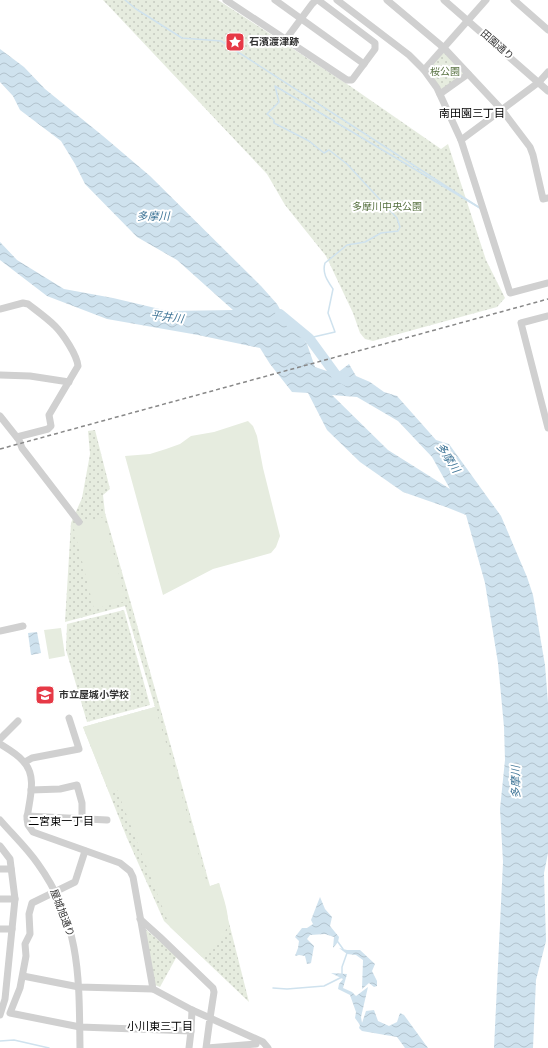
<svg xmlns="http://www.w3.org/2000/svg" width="548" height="1048" font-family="'Varela Round','Noto Sans JP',sans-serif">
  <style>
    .grass { fill: url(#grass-dots) }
    .pitch { fill: #e6ecdf }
    .water { fill: url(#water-waves); fill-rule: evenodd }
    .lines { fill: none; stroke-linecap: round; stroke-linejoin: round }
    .stream { stroke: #cfe2ee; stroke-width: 1.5 }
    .river { stroke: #cfe2ee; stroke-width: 10 }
    .minor { stroke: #d0d0d0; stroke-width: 7 }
    .rail { stroke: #888; stroke-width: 1.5; stroke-dasharray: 4 3; stroke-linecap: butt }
    .labels { text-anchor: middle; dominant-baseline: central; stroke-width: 4; stroke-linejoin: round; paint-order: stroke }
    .poi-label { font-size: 10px; font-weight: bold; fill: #333; stroke: #fff; text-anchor: start }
    .street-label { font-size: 10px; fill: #333; stroke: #fff }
    .park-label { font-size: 10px; fill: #56703f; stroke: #fff }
    .neighbourhood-label { font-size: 11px; fill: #000; stroke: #fff }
    .water-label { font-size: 11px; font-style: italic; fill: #3f7597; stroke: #fff }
  </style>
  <defs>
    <pattern id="grass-dots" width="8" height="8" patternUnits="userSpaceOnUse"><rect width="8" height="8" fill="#e6ecdf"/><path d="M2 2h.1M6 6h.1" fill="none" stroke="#c6cbc0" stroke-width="1.8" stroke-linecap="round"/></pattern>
    <pattern id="water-waves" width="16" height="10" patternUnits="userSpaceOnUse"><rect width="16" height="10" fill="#cfe2ee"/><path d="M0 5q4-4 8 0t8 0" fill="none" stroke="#b2c2cd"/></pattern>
  </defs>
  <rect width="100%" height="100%" fill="#fff"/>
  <g class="grass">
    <polygon points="103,0 218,0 350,86 441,149 448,144 486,260 505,298 497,307 373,341 365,339 360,333 353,313 326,256 285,205 267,174"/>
    <polygon points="445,51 464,75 443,91 428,73 428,68"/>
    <polygon points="95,430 110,489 103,495 105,513 132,607 210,886 219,883 249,1002 164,921 127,838 83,727 155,707 125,606 65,622 71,523 82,498 90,454 88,431"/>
    <polygon points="124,610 150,705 87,722 66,650 67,624"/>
    <polygon points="144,928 177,956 160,987 155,985"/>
  </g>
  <g class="pitch">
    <polygon points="248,421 253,426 257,436 263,468 280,536 276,547 271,553 213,569 163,595 125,456 150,454 166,449 180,444 191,436 214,432"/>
    <polygon points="104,517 126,601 94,609 73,525"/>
    <polygon points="61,628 65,656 49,659 44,630"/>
    <path d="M155,707l21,68 32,112 11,-4c3,10 9,27 9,37 1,13 -16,30 -26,37l-32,-30 -53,-137 -8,2 -26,-65z"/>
  </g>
  <g class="water">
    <path d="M0,49l24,18 21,22 58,47 47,40 111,110 16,18 8,14 11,9 11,17 8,23 21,7 13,-10 7,12 14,6 14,10 13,4 39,44 13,4 52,72 26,61 6,18 12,70 3,38v150l-4,20 2,68 -10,39 -3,68h-39l9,-186 -3,-53 5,-49 -1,-33 -6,-64 -13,-80 -19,-68 -20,-8 -43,-15 -43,-30 -33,-32 -19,-37 -16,-1 -22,-28 -10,-16 -62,-13 -91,-16 -60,-23 -47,-36v-18l17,18 47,29 49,9 55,13 65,-1 -56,-50 -40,-23 -52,-53 -10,-20 -14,-23 -41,-31 -7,-14 -13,-14zM332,395l25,2 41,24 34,36 18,32 -62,-39z"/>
    <polygon points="37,632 41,653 31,655 28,633"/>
    <polygon points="320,897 325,909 332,917 330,926 339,937 338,942 333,948 334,937 325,934 310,935 307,939 314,946 311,963 307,964 305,956 299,955 295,956 298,948 299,941 295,937 302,928 307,928 313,924 311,920"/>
    <polygon points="339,948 347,950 360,950 375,964 372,971 377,981 377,986 374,987 369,983 362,989 363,960 356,955 347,954"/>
    <polygon points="331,973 347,974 343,988 352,992 356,996 368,987 361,1017 362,1023 366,1011 374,1010 378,1021 389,1026 397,1022 400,1013 404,1015 428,1048 405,1048 397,1037 362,1031 359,1028 360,1025 355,1018 356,1012 350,995 338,989 339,984 343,979"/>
  </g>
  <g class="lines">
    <g class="stream">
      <polyline points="125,0 136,9 182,38 221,41 480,208"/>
      <path d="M309,338l26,-6 -7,-19 5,-24c-6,-9 -11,-16 -8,-26l22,-18 18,-3 16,-9 17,-2 2,-4 -3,-9 -50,-54 -18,-14 -5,3 -15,-12 -35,-18v-3l-7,-6 12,-12 -4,-16 205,122"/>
      <polyline points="338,942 343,949"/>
      <polyline points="273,988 287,989 324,986 342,977 342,967 347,953"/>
      <polyline points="0,1041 14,1040 49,1048"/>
    </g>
    <polyline class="river" points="280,314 309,338 336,375 347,381"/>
    <g class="minor">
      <polyline points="226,0 347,80 352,80 375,49 375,43 318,0"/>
      <polyline points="275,0 364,64"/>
      <polyline points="337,0 409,55 424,70 437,88 461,140 510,293 548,283"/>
      <polyline points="387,0 444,48 502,110 530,147 533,155 543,199 548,198"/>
      <polyline points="444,0 548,91"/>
      <polyline points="514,0 548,30"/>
      <polyline points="286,39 312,4 316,0"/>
      <polyline points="424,70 486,0"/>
      <polyline points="440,94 468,74"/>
      <polyline points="461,140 539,82 548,72"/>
      <path d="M0,309l23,-6 5,1c9,7 19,14 27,22 8,8 22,29 23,40l-29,49 2,11 -3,3 -31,8"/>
      <polyline points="548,316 521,323 548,428"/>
      <polyline points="0,375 30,376 69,382"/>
      <polyline points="0,416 19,440 22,448 79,522"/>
      <polyline points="0,631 23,626"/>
      <polyline points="0,739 18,721"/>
      <path d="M0,744c8,5 17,10 23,17 15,15 6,39 4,58l1,6 5,7 87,31 10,8 3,6 20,112 39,21 18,8 -4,30"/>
      <polyline points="25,762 32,758 79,749 69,718"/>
      <polyline points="31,790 60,789 77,785 82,803 82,819"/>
      <polyline points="27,816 107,820"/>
      <path d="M0,820c13,15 27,28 38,44 43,60 41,114 42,184"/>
      <polyline points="0,846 10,859 15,899 5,999 0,1015"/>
      <polyline points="85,851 75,882 32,903 29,914 30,934 25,944 26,956 20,988 10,1013 80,1027 191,1031 189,1048"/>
      <polyline points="0,869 11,869"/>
      <polyline points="0,899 15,899"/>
      <polyline points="140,919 160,937 213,988 214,992 210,1018 263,1042 268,1048"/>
      <polyline points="0,929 12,929"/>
      <polyline points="23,976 79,987 153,989"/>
      <polyline points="191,1031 192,1010"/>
      <polyline points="207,1048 256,1044"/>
    </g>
    <polyline class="rail" points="0,449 548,299"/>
  </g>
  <defs>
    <g id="sight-square" transform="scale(1)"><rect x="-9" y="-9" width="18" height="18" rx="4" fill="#e63946" stroke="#fff"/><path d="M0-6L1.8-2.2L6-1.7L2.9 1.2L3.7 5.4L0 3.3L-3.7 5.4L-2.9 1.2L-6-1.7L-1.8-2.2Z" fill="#fff"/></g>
    <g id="school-square" transform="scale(1)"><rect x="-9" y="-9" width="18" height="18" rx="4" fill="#e63946" stroke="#fff"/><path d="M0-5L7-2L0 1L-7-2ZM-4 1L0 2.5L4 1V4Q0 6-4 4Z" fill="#fff"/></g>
  </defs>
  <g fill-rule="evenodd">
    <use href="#sight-square" x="235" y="42"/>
    <use href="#school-square" x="45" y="695"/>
  </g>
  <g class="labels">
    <g class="poi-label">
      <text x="249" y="42">石濱渡津跡</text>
      <text x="59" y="695">市立屋城小学校</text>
    </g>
    <g class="street-label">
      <text transform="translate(497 45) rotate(41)">田園通り</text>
      <text transform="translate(62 913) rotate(69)">屋城旭通り</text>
    </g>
    <g class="park-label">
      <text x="445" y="72">桜公園</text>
      <text x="387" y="207">多摩川中央公園</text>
    </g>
    <g class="neighbourhood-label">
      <text x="472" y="113">南田園三丁目</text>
      <text x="61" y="821">二宮東一丁目</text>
      <text x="160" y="1026">小川東三丁目</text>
    </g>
    <g class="water-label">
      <text x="153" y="216">多摩川</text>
      <text transform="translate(167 317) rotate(8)">平井川</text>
      <text transform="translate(448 458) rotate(57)">多摩川</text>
      <text transform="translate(516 782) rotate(-91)">多摩川</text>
    </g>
  </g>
</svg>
